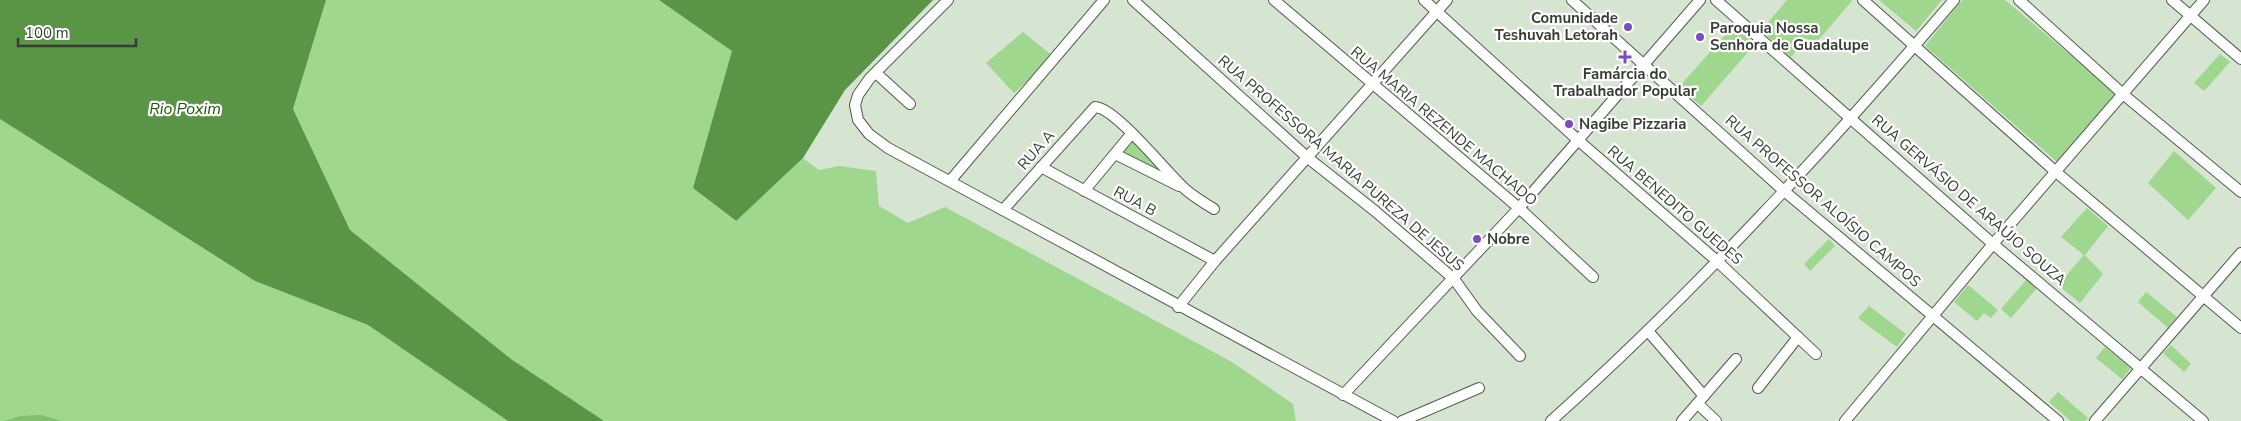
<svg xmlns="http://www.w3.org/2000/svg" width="2241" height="421" font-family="'Nunito Sans',sans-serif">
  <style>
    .green { fill: #9ed78d }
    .forest { fill: #81be6f }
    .water { fill: #5a9547 }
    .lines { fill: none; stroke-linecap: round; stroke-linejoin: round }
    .minor-casing { stroke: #4f5c4b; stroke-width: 12 }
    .minor { stroke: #fff; stroke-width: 10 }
    .poi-dot { fill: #7c4cc5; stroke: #fff; stroke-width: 2 }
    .labels { text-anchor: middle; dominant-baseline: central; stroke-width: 4.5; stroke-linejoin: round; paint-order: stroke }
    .poi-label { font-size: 15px; font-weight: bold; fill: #373d35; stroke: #fff; text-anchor: start }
    .street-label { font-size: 15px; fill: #373d35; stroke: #fff }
    .water-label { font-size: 16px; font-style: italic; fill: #1e5804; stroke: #fff }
  </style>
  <rect width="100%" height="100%" fill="#d6e5d1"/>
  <g class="green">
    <polygon points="326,0 659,0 733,51 693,188 735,221 803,158 819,170 839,166 876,171 879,206 908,223 945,207 1232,362 1293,404 1296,421 604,421 511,359 350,230 293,109"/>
    <polygon points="1787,0 1851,0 1852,1 1815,44 1806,38 1791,57 1761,31"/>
    <polygon points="1879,0 1942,0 1916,31"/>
    <polygon points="1962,0 2005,0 2117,94 2057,162 1925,46"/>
    <polygon points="1734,25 1755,44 1701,106 1679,87"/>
    <polygon points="1023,32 1054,57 1014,93 986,63"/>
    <polygon points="2220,54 2230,62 2204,91 2194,83"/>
    <polygon points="0,119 255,281 368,325 508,421 0,421"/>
    <polygon points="1133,139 1170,178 1122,154"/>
    <polygon points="2174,151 2216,188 2188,220 2148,183"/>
    <polygon points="2087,208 2108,226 2085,255 2103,274 2080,303 2058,285 2084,255 2061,237"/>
    <polygon points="1829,239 1835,246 1810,271 1804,264"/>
    <polygon points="2027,279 2037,288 2011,318 2001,309"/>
    <polygon points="1968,285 1998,310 1991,318 1984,313 1977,321 1954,302"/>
    <polygon points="2146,292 2177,317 2168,328 2138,302"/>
    <polygon points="1869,306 1906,334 1897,347 1858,318"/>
    <polygon points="2171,345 2191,364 2184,372 2163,353"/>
    <polygon points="2105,347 2131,368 2122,379 2096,358"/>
    <polygon points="2058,392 2088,418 2085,421 2071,421 2049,402"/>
  </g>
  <polygon class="forest" points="41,415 62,421 4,421 21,416"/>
  <g class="water">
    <polygon points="0,0 326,0 293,109 350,230 511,359 604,421 508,421 368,325 255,281 0,119"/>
    <polygon points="659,0 933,0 845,90 803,158 736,221 693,188 732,51"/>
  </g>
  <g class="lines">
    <g class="minor-casing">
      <g id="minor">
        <polyline points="948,0 870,78 858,95 855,105 858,120 869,134 888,148 1393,421"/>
        <polyline points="1133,0 1308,158 1375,211 1454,279 1477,311 1520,356"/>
        <polyline points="1274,0 1519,208 1593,277"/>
        <polyline points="1424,0 1579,141 1717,261 1816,354"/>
        <polyline points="1572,0 1783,190 2058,421"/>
        <polyline points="1716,0 1993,244 2203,421"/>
        <polyline points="1863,0 2056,172 2241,328"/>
        <polyline points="2019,0 2124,95 2241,192"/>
        <polyline points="2172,0 2241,59"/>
        <polyline points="876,73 910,104"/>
        <polyline points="1115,154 1179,186"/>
        <polyline points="1041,167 1215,261"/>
        <polyline points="950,181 1104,0"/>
        <polyline points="1084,191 1132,133"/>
        <path d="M1003,210l92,-103c21,1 72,66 90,82 9,8 19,14 29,20"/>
        <polyline points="1178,307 1215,261 1447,0"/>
        <polyline points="1648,331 1704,396"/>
        <polyline points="1758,388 1798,337"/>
        <polyline points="1343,395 1519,208 1700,0"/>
        <polyline points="1698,404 1716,421"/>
        <polyline points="1402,421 1479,388"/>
        <path d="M1551,421c144,-129 277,-274 403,-421"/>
        <polyline points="1682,421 1736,359"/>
        <polyline points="1845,421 1993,244 2204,0"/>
        <polyline points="2095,421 2241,253"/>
      </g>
    </g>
    <use href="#minor" class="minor"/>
  </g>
  <g class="poi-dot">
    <circle cx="1628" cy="27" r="5"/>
    <circle cx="1700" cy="37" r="5"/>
    <path d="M1622.5 49.5h5v5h5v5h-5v5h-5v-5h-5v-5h5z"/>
    <circle cx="1569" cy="124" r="5"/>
    <circle cx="1477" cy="239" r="5"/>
  </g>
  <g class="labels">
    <g class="poi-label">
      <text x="1618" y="18" text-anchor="end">Comunidade<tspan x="1618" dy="17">Teshuvah Letorah</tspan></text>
      <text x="1710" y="28">Paroquia Nossa<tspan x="1710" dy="17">Senhora de Guadalupe</tspan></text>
      <text x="1625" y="74" text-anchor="middle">Famárcia do<tspan x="1625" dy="17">Trabalhador Popular</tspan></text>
      <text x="1579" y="124">Nagibe Pizzaria</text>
      <text x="1487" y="239">Nobre</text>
    </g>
    <g class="street-label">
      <text transform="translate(1444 126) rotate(40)">RUA MARIA REZENDE MACHADO</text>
      <text transform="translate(1036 150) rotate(-49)">RUA A</text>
      <text transform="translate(1341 163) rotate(41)">RUA PROFESSORA MARIA PUREZA DE JESUS</text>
      <text transform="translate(1969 200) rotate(41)">RUA GERVÁSIO DE ARAÚJO SOUZA</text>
      <text transform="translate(1135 201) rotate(28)">RUA B</text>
      <text transform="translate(1823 201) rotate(41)">RUA PROFESSOR ALOÍSIO CAMPOS</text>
      <text transform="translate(1675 205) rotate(41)">RUA BENEDITO GUEDES</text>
    </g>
    <g class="water-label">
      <text x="185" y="109">Rio Poxim</text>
    </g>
  </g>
  <path d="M18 38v8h118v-8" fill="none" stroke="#373d35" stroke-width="2.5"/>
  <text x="25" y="38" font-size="15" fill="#373d35" stroke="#ffffff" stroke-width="4" paint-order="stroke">100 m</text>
</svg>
